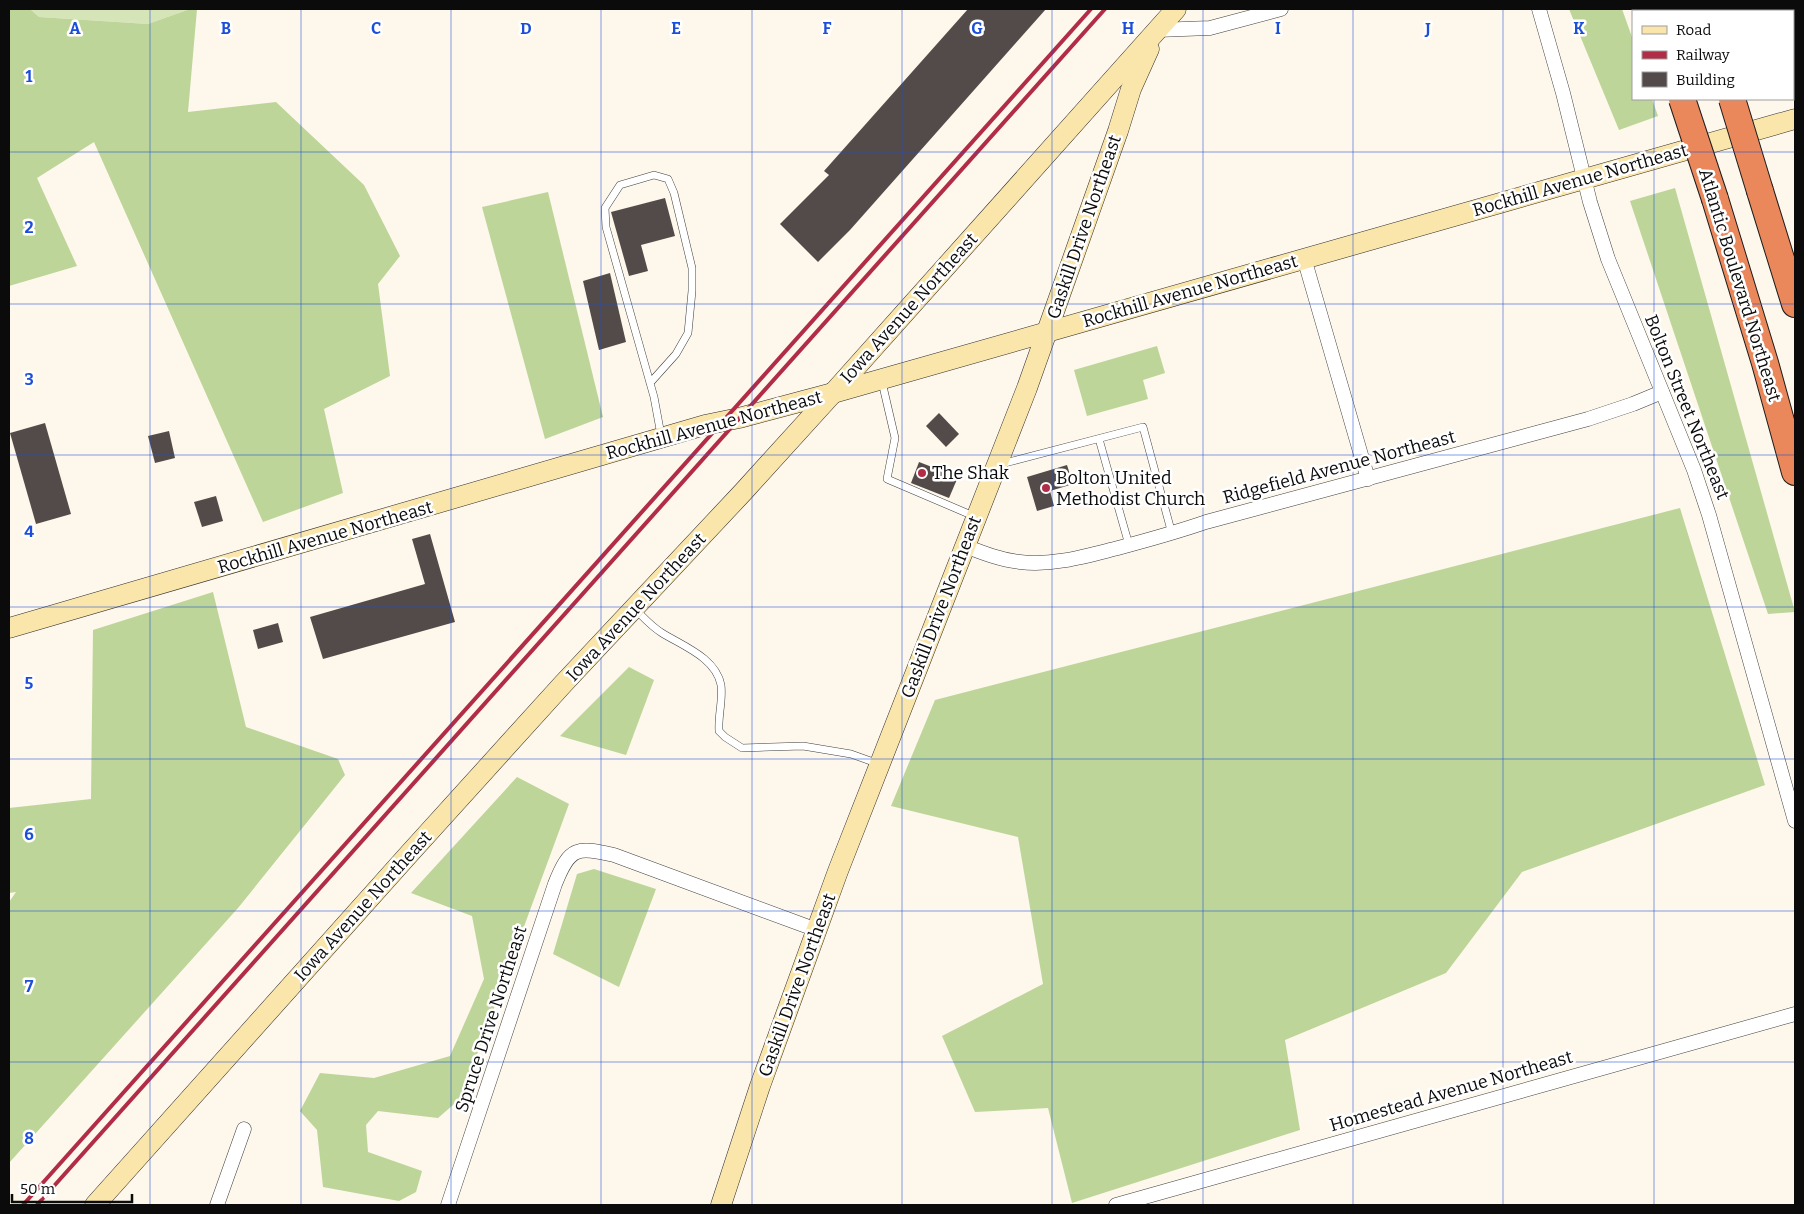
<svg xmlns="http://www.w3.org/2000/svg" width="1804" height="1214" font-family="Bitter,serif">
  <style>
    .green { fill: #d6e5b8 }
    .forest { fill: #bdd598 }
    .building { fill: #534b49 }
    .lines { fill: none; stroke-linecap: round; stroke-linejoin: round }
    .lane-casing { stroke: #3e3e3e; stroke-width: 8 }
    .street-casing { stroke: #3e3e3e; stroke-width: 15 }
    .secondary-casing { stroke: #2d2d2d; stroke-width: 21 }
    .highway-casing { stroke: #1c1c1c; stroke-width: 28 }
    .lane { stroke: #fff; stroke-width: 7 }
    .street { stroke: #fff; stroke-width: 14 }
    .secondary { stroke: #fae5aa; stroke-width: 20 }
    .highway { stroke: #ea885c; stroke-width: 26 }
    .rail { stroke: #b12d47; stroke-width: 4 }
    .highway-bridge-casing { stroke: #1c1c1c; stroke-width: 28; stroke-linecap: butt }
    .highway-bridge { stroke: #ea885c; stroke-width: 26 }
    .grid { fill: none; stroke: #1d4ed8; stroke-width: 1; stroke-opacity: 0.55 }
    .poi-dot { fill: #b12d47; stroke: #fff; stroke-width: 2 }
    .labels { text-anchor: middle; dominant-baseline: central; stroke-width: 5; stroke-linejoin: round; paint-order: stroke }
    .street-label { font-size: 18px; fill: #0b0b0b; stroke: #fff }
    .poi-label { font-size: 18px; fill: #0b0b0b; stroke: #fff; text-anchor: start }
    .grid-label { font-size: 16px; text-anchor: middle; font-weight: bold; fill: #1d4ed8; stroke: #fff; stroke-width: 5; stroke-linejoin: round; paint-order: stroke }
  </style>
  <rect width="100%" height="100%" fill="#fef7eb"/>
  <polygon class="green" points="30,9 190,9 148,24 39,17"/>
  <g class="forest">
    <polygon points="9,9 30,9 39,17 148,24 190,9 197,9 188,112 276,102 364,185 400,256 378,284 390,376 324,409 343,493 263,522 94,142 37,178 77,266 9,286"/>
    <polygon points="1569,9 1622,9 1633,40 1633,99 1652,99 1658,116 1619,130"/>
    <polygon points="1675,188 1795,612 1768,614 1630,201"/>
    <polygon points="548,192 603,417 545,439 482,207"/>
    <polygon points="1157,346 1165,373 1143,380 1148,399 1087,416 1074,370"/>
    <polygon points="1680,508 1765,785 1522,872 1446,973 1285,1040 1300,1130 1072,1203 1048,1108 975,1112 942,1036 1043,984 1018,837 891,806 935,700"/>
    <polygon points="213,592 246,727 338,759 345,775 238,908 9,1163 9,902 16,892 9,893 9,808 91,799 93,630"/>
    <polygon points="629,667 654,680 626,755 560,736"/>
    <polygon points="517,777 569,804 461,1098 438,1118 378,1111 366,1125 368,1152 422,1171 416,1192 399,1201 323,1187 317,1130 300,1111 320,1073 374,1078 450,1056 484,979 472,916 411,893"/>
    <polygon points="594,869 656,889 619,987 553,954 577,874"/>
  </g>
  <g class="building">
    <polygon points="968,9 1046,9 850,230 818,262 780,224 829,175 824,171"/>
    <polygon points="665,198 675,236 641,245 648,271 629,276 611,212"/>
    <polygon points="610,273 626,342 599,350 583,281"/>
    <polygon points="939,413 959,434 946,447 926,426"/>
    <polygon points="45,423 71,514 36,524 10,433"/>
    <polygon points="169,431 175,458 155,463 148,436"/>
    <polygon points="919,462 958,477 949,498 911,483"/>
    <polygon points="1067,465 1073,484 1050,491 1054,506 1037,511 1027,477"/>
    <polygon points="216,496 223,521 202,527 194,502"/>
    <polygon points="430,534 455,622 323,659 310,617 425,584 412,539"/>
    <polygon points="278,623 283,642 258,649 253,630"/>
  </g>
  <g class="lines">
    <g class="lane-casing">
      <g id="lane">
        <polyline points="882,382 895,438 887,479 976,517"/>
        <polyline points="650,383 676,354 688,333 692,291 692,268 674,193 668,179 654,175 620,185 605,208 606,227 654,397 661,435"/>
        <polyline points="1099,439 1129,545"/>
        <polyline points="1001,464 1143,427 1172,534"/>
        <path d="M636,610c8,8 16,17 26,23 21,13 54,25 59,52 2,15 -3,30 -2,46l6,6 17,11 61,-2 48,8 28,10"/>
      </g>
    </g>
    <g class="street-casing">
      <g id="street">
        <polyline points="1539,9 1563,93 1590,202 1608,259 1694,470 1709,515 1795,821"/>
        <polyline points="1159,26 1157,30 1210,28 1281,9"/>
        <polyline points="1304,258 1368,479"/>
        <path d="M965,546c18,7 36,14 55,16 33,4 66,-6 98,-14 30,-8 59,-16 88,-26l382,-103 45,-15 29,-12"/>
        <polyline points="217,1205 244,1129"/>
        <path d="M448,1205l107,-321c15,-38 22,-37 59,-29l203,75"/>
        <polyline points="1116,1205 1795,1014"/>
      </g>
    </g>
    <g class="secondary-casing">
      <g id="secondary">
        <polyline points="9,628 705,425 739,418 833,393 1795,119"/>
        <polyline points="95,1205 409,854 563,684 744,491 833,393 1176,9"/>
        <polyline points="721,1205 760,1086 838,871 1027,388 1118,131 1131,89 1149,49"/>
      </g>
    </g>
    <g class="highway-casing">
      <g id="highway">
        <polyline points="1652,9 1652,11"/>
        <polyline points="1704,9 1705,11"/>
        <polyline points="1760,191 1795,304"/>
        <polyline points="1715,199 1765,363 1795,472"/>
      </g>
    </g>
    <use href="#lane" class="lane"/>
    <use href="#street" class="street"/>
    <use href="#secondary" class="secondary"/>
    <use href="#highway" class="highway"/>
    <g class="rail">
      <polyline points="23,1205 1091,9"/>
      <polyline points="37,1205 1105,9"/>
    </g>
    <g class="highway-bridge-casing">
      <g id="highway-bridge">
        <polyline points="1682,99 1715,199"/>
        <polyline points="1732,99 1760,191"/>
      </g>
    </g>
    <use href="#highway-bridge" class="highway-bridge"/>
  </g>
  <path class="grid" d="M150,9v1196M301,9v1196M451,9v1196M601,9v1196M752,9v1196M902,9v1196M1052,9v1196M1203,9v1196M1353,9v1196M1503,9v1196M1654,9v2M1654,99v1106M9,152h1786M9,304h1786M9,455h1786M9,607h1786M9,759h1786M9,911h1786M9,1062h1786"/>
  <g class="poi-dot">
    <circle cx="922" cy="473" r="5"/>
    <circle cx="1046" cy="488" r="5"/>
  </g>
  <g class="labels">
    <g class="street-label">
      <text transform="translate(1580 180) rotate(-16)">Rockhill Avenue Northeast</text>
      <text transform="translate(1084 227) rotate(-71)">Gaskill Drive Northeast</text>
      <text transform="translate(1740 285) rotate(73)">Atlantic Boulevard Northeast</text>
      <text transform="translate(1190 291) rotate(-16)">Rockhill Avenue Northeast</text>
      <text transform="translate(909 308) rotate(-48)">Iowa Avenue Northeast</text>
      <text transform="translate(1687 407) rotate(68)">Bolton Street Northeast</text>
      <text transform="translate(714 425) rotate(-15)">Rockhill Avenue Northeast</text>
      <text transform="translate(1339 467) rotate(-15)">Ridgefield Avenue Northeast</text>
      <text transform="translate(325 537) rotate(-16)">Rockhill Avenue Northeast</text>
      <text transform="translate(636 607) rotate(-47)">Iowa Avenue Northeast</text>
      <text transform="translate(941 607) rotate(-69)">Gaskill Drive Northeast</text>
      <text transform="translate(363 906) rotate(-48)">Iowa Avenue Northeast</text>
      <text transform="translate(797 985) rotate(-70)">Gaskill Drive Northeast</text>
      <text transform="translate(491 1019) rotate(-72)">Spruce Drive Northeast</text>
      <text transform="translate(1451 1091) rotate(-16)">Homestead Avenue Northeast</text>
    </g>
    <g class="poi-label">
      <text x="932" y="473">The Shak</text>
      <text x="1056" y="478">Bolton United<tspan x="1056" dy="21">Methodist Church</tspan></text>
    </g>
  </g>
  <g class="grid-label">
    <text x="75" y="34">A</text>
    <text x="226" y="34">B</text>
    <text x="376" y="34">C</text>
    <text x="526" y="34">D</text>
    <text x="676" y="34">E</text>
    <text x="827" y="34">F</text>
    <text x="977" y="34">G</text>
    <text x="1128" y="34">H</text>
    <text x="1278" y="34">I</text>
    <text x="1428" y="34">J</text>
    <text x="1579" y="34">K</text>
    <text x="29" y="82">1</text>
    <text x="29" y="233">2</text>
    <text x="29" y="385">3</text>
    <text x="29" y="537">4</text>
    <text x="29" y="689">5</text>
    <text x="29" y="840">6</text>
    <text x="29" y="992">7</text>
    <text x="29" y="1144">8</text>
  </g>
  <rect width="1804" height="1214" fill="none" stroke="#0b0b0b" stroke-width="20"/>
  <rect x="1632" y="10" width="162" height="90" fill="#ffffff" stroke="#9d9d9d"/>
  <rect x="1642" y="26" width="25" height="8" fill="#fae5aa" stroke="#9d9d9d"/>
  <text x="1676" y="35" font-size="15" fill="#0b0b0b">Road</text>
  <rect x="1642" y="51" width="25" height="8" fill="#b12d47" stroke="#9d9d9d"/>
  <text x="1676" y="60" font-size="15" fill="#0b0b0b">Railway</text>
  <rect x="1642" y="72" width="25" height="15" fill="#534b49" stroke="#9d9d9d"/>
  <text x="1676" y="85" font-size="15" fill="#0b0b0b">Building</text>
  <path d="M12 1194v8h120v-8" fill="none" stroke="#0b0b0b" stroke-width="2.5"/>
  <text x="20" y="1194" font-size="15" fill="#0b0b0b" stroke="#ffffff" stroke-width="4" paint-order="stroke">50 m</text>
</svg>
